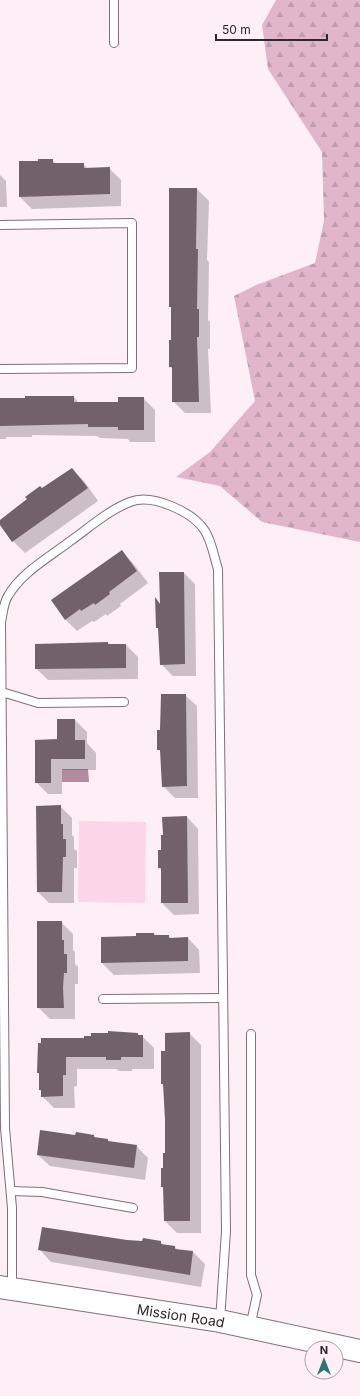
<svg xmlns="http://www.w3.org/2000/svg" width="360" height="1396" font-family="Inter,sans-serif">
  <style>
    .forest { fill: url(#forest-firs) }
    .pitch { fill: #fcd5e8 }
    .water { fill: #b38a9e }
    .shadow { fill: #0003 }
    .building { fill: #726169 }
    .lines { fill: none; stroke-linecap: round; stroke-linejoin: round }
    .lane-casing { stroke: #827078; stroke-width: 10 }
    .secondary-casing { stroke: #827078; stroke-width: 24 }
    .lane { stroke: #fff; stroke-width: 8 }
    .secondary { stroke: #fff; stroke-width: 22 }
    .labels { text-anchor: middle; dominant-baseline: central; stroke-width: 4; stroke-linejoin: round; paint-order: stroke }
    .street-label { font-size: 14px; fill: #30292c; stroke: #feeef6 }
  </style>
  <defs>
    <pattern id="forest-firs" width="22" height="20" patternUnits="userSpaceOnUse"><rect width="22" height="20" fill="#e1b6cb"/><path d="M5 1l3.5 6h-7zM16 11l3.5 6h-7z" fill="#c19cae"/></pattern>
  </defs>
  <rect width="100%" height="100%" fill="#feeef6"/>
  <polygon class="forest" points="276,0 360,0 360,542 262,522 220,486 176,477 210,452 255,401 234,296 256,285 315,263 324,221 322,152 268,69 262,25"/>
  <polygon class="pitch" points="79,821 146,822 145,903 78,902"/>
  <polygon class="water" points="62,769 88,769 89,782 62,782"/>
  <g class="shadow">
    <polygon points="52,160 56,164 83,164 88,169 109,168 121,180 121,206 32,209 20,197 20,162"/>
    <polygon points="0,175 6,181 7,207 0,207"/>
    <polygon points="197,189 209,201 207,260 209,262 208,320 210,322 210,349 208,349 211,413 185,413 173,401 173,369 170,367 172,308 170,306"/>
    <polygon points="74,397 79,403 119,403 143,398 155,410 155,442 130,442 128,439 100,438 97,436 32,435 32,437 6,437 6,439 0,439 0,399"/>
    <polygon points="72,469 84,481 98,501 25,553 13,541 0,521"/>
    <polygon points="122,552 133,563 148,583 120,604 121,606 107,616 106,614 94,622 92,621 77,631 66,620 52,600"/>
    <polygon points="184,573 195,584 196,676 173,676 161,664 160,630 157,627 156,600 161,604"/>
    <polygon points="108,643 110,645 126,645 138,657 138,679 48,680 36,668"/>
    <polygon points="185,695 197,706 198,798 175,798 163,786 161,752 158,749 161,731"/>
    <polygon points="58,720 75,720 87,732 87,743 96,753 96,770 62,770 62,794 48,794 36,782 58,740"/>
    <polygon points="60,806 72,818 72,835 74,837 74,849 77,851 77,868 74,868 74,903 49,903 38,892"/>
    <polygon points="187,817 198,829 199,914 174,915 162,903 162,871 159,868 159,851 162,851"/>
    <polygon points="61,922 73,934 73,950 75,952 75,964 78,967 78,984 75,984 75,1019 50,1019 38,1007"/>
    <polygon points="154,934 157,936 169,936 171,939 188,938 199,950 200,973 114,975 102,963 137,937"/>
    <polygon points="189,1033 201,1045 201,1233 177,1233 165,1221 164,1189 162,1186 166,1154 164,1087 162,1084 162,1052 166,1052"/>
    <polygon points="137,1034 142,1036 154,1048 154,1069 132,1069 132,1071 119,1071 116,1069 77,1069 77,1086 74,1087 75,1108 54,1108 42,1096 42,1092 40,1090 40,1075 38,1073 85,1039"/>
    <polygon points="94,1136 97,1139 108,1140 110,1142 136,1146 148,1158 145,1180 50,1166 38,1155"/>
    <polygon points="161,1242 164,1246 175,1247 178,1250 193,1252 205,1264 201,1287 51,1262 40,1250"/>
  </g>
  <g class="building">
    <polygon points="38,159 53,159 53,163 84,163 84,168 110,167 110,194 19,197 19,161 38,161"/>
    <polygon points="169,188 197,188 196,249 198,249 197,309 199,309 199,337 197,337 199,402 172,402 172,367 169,367 169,340 171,340 171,307 169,307"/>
    <polygon points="25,396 74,396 74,402 118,402 118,397 144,397 144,430 118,430 118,427 88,427 88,424 0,426 0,398 25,398"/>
    <polygon points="72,468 88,488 12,542 0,525 0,520 27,499 25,497 40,486 42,488"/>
    <polygon points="122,550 137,571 109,592 110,594 95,605 94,603 81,611 80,609 65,620 51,600"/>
    <polygon points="159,572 184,572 185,664 160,665 158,628 156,628 155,597 160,604"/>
    <polygon points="108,642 108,644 126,644 126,668 35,669 35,644"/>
    <polygon points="161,694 186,694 187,786 162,787 160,750 157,750 157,730 160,730"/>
    <polygon points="57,719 75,719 75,740 85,740 85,759 51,759 51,783 35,783 35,740 57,739"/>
    <polygon points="61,805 61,824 63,824 63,839 66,839 66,857 63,857 62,892 37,892 36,806"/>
    <polygon points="187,816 188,903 161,903 161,868 158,868 158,850 161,850 161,835 163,835 162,817"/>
    <polygon points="37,921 62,921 62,940 64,940 64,954 67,954 67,973 64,973 63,988 64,1008 37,1008"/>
    <polygon points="136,933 154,933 154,935 169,935 169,938 188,937 188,961 101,963 101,937 136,936"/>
    <polygon points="108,1031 138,1033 138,1035 143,1035 143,1057 121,1057 121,1060 106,1060 106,1057 66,1057 66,1075 63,1075 63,1096 41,1097 41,1090 39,1090 39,1073 37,1073 38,1043 41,1043 41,1038 84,1038 84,1036 91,1036 91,1033 108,1033"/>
    <polygon points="190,1032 190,1221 164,1221 163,1187 161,1187 161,1168 163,1168 163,1153 165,1153 165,1119 163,1084 161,1084 161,1051 165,1051 165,1033"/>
    <polygon points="40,1130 75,1135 76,1132 94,1135 94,1137 108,1139 108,1141 137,1145 134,1168 37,1155"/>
    <polygon points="42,1227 127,1240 142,1241 143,1238 161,1241 161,1244 175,1246 175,1249 193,1251 190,1275 38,1250"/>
  </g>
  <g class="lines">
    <g class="lane-casing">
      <g id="lane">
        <polyline points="114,0 114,43"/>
        <polyline points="0,225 132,223 132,368 0,369"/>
        <polyline points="2,692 38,703 124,702"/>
        <polyline points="103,999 223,998"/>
        <polyline points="11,1191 42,1192 133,1208"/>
        <path d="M12,1288v-80l-7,-80 -4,-506c2,-8 2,-18 7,-26 13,-23 40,-38 61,-54 20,-14 38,-31 61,-40 22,-9 63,10 75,29 7,11 9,26 13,38l8,662 -6,90"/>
        <polyline points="250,1327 257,1295 251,1275 251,1034"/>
      </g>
    </g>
    <g class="secondary-casing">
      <g id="secondary">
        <path id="s1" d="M0,1287l220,34 140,30"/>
      </g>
    </g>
    <use href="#lane" class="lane"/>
    <use href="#secondary" class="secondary"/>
  </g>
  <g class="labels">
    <g class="street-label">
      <text stroke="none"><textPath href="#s1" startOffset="183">Mission Road</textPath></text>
    </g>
  </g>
  <g transform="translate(324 1360)"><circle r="19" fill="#feeef6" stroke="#ac9fa5"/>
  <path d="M0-3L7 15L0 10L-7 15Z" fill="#2d7678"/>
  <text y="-6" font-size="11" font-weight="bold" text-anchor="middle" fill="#30292c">N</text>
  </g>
  <path d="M216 34v6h111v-6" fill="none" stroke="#30292c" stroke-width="2"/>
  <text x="222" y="34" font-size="12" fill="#30292c" stroke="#feeef6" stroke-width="3" paint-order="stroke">50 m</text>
</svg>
